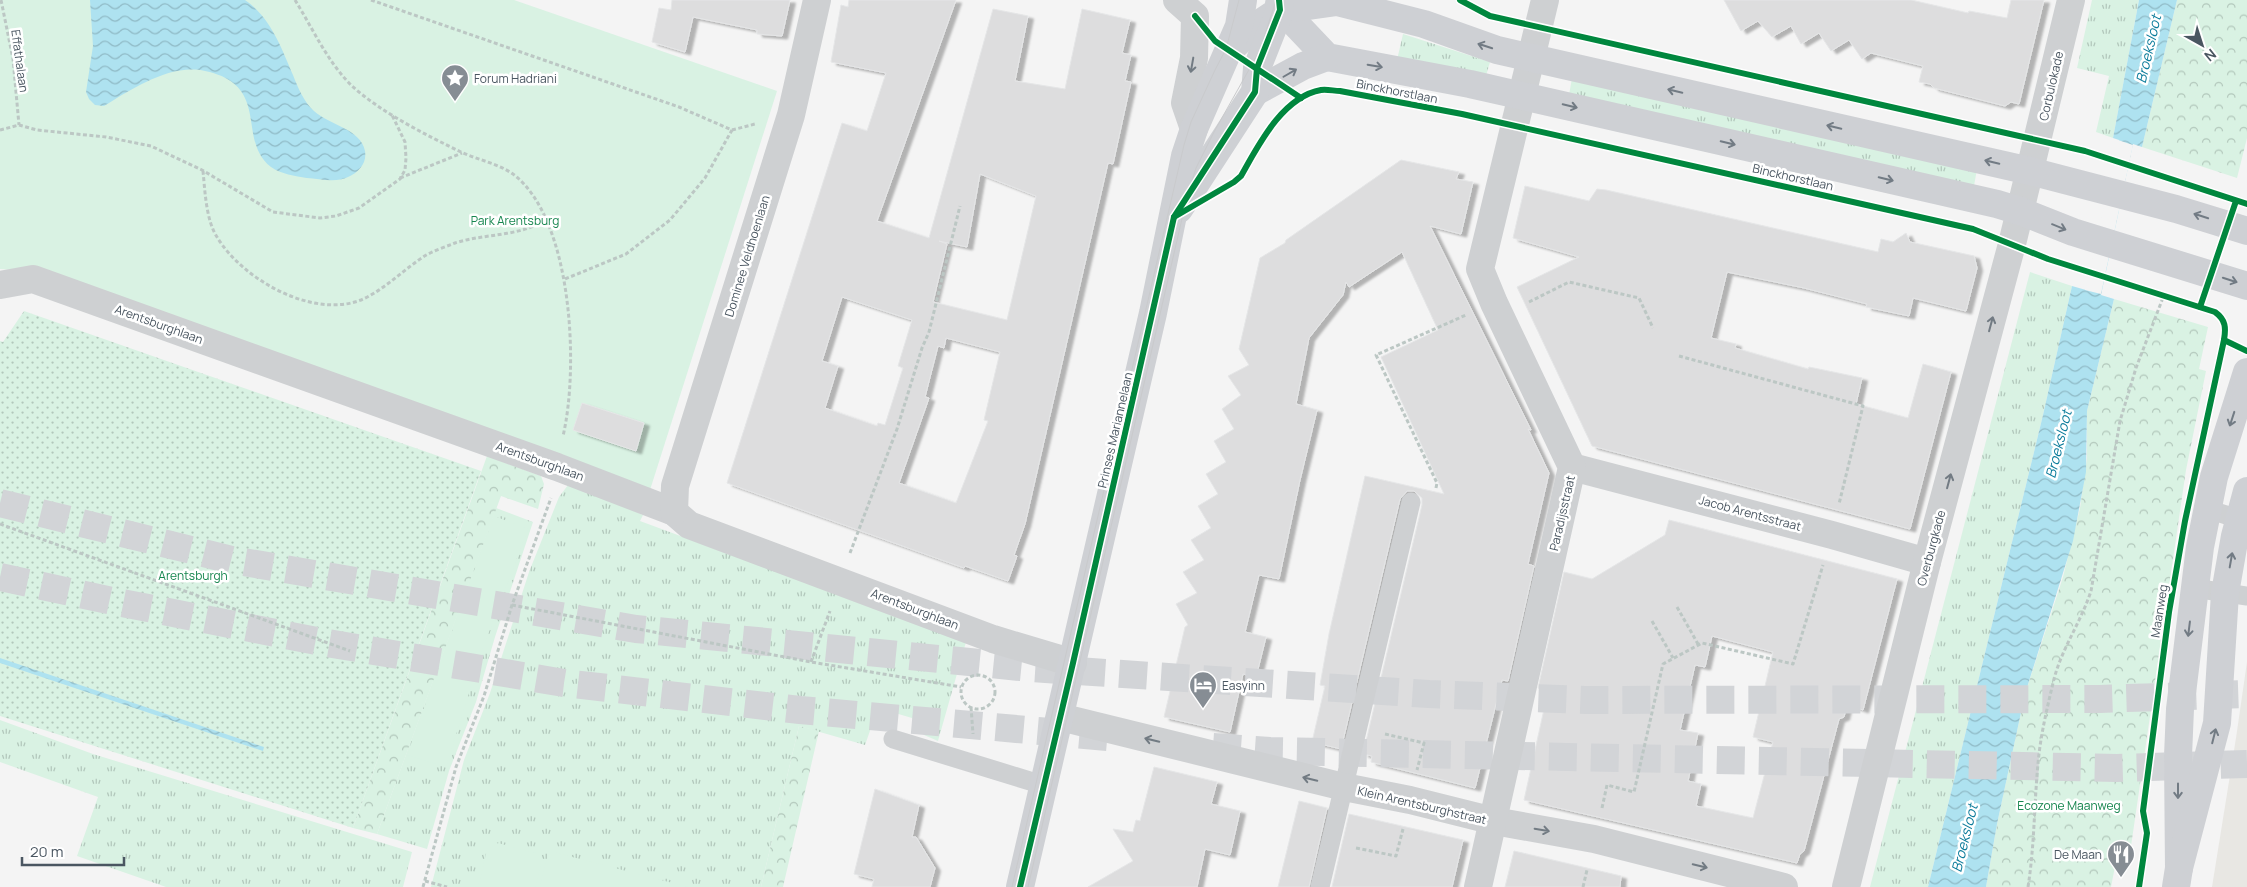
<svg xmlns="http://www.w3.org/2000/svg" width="2247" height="887" font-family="Manrope,sans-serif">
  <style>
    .commercial { fill: #e8e7e3 }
    .grass { fill: url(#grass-tufts) }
    .forest { fill: url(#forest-crowns) }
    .park { fill: #d9f2e3 }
    .garden { fill: url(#garden-dots) }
    .water { fill: url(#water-waves) }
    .pier { fill: #f4f4f4 }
    .building { fill: #ddddde; stroke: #e5e6e7; fill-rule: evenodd; filter: url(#shadow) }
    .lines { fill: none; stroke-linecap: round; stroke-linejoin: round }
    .primary-tunnel { stroke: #d2d4d7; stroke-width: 28; stroke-dasharray: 28 14; stroke-linecap: butt }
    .path { stroke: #bcc7c4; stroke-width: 3; stroke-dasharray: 4 2.5; stroke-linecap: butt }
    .lane { stroke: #ced0d2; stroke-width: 19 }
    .street { stroke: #ced0d2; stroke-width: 28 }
    .secondary { stroke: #ced0d4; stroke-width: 28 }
    .tram { stroke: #c9cacc; stroke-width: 1 }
    .cycleway-casing { stroke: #fff; stroke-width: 9 }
    .cycleway { stroke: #00873e; stroke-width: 6 }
    .oneway { stroke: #727b84 }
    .oneway2 { stroke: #727b83 }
    .labels { text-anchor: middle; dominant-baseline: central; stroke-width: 5; stroke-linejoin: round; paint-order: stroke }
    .street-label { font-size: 12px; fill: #4a5661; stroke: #fff }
    .poi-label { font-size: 12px; fill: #4a5661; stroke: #fff; text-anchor: start }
    .park-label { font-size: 12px; fill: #17864f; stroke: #fff }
    .water-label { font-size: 14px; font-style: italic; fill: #0c7c9b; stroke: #fff }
  </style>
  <defs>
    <pattern id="grass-tufts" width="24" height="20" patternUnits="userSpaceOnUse" patternTransform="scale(1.25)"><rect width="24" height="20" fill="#d9f2e3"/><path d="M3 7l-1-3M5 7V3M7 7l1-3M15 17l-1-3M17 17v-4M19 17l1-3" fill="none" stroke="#b2c7bb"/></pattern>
    <pattern id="forest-crowns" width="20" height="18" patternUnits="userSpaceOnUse" patternTransform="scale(1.25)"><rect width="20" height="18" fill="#d9f2e3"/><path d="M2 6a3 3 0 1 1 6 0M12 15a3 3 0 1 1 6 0" fill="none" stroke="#b2c7bb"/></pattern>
    <pattern id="garden-dots" width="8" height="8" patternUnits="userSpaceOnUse" patternTransform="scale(1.25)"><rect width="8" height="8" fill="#d9f2e3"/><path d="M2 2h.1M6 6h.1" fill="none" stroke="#b2c7bb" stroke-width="1.8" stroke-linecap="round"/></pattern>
    <pattern id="water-waves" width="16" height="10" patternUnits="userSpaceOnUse" patternTransform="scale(1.25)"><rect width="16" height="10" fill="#aee2f0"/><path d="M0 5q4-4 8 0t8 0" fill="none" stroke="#90bac6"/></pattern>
    <filter id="shadow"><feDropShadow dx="5.5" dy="3" stdDeviation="1" flood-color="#0004"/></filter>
  </defs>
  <rect width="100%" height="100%" fill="#f4f4f4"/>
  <polygon class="commercial" points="2247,662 2247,887 2212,887 2236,738"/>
  <g class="grass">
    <polygon points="2092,0 2139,0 2113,138 2096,132 2109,76 2077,68"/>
    <polygon points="1403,34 1490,62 1485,79 1397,60"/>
    <polygon points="1572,78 1977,169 1974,186 1569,95"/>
    <polygon points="2030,272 2072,286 2043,415 1928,887 1870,887"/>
    <polygon points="568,485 612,501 643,515 640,521 966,642 938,741 924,735 912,718 878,708 865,745 799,726 761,887 431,887 464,760 490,693 529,572 559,497"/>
    <polygon points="496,508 533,522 495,637 476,702 449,771 427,849 377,834"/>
    <polygon points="0,720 93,754 412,852 403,887 166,887 77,856 98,797 0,762"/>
  </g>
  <g class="forest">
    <polygon points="2177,0 2247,0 2247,138 2237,178 2142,147"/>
    <polygon points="2114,299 2208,327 2199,369 2206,371 2186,470 2130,853 2118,851 2111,887 1986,887 1997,824 2025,694 2063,577 2080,508 2087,458 2087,411"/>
    <polygon points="487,456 541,476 544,484 538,509 501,496 377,834 353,828"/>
    <polygon points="799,726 819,731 783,887 761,887"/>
  </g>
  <g class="park">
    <polygon points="0,0 514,0 777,91 650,490 28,271 0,269"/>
    <polygon points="494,516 528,529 483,648 446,767 407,755"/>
    <polygon points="498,843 536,853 541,863 535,887 478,887 487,850"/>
    <polygon points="549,851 688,887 540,887"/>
  </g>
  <polygon class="garden" points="24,311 481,471 353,828 0,716 0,341 3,342"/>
  <g class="water">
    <path d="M90,0h155c26,18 36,47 48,75 5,13 11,27 21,36 15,14 47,18 51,40 2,12 -6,21 -17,26 -11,6 -29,2 -41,1 -12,-2 -26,-4 -36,-11 -35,-27 1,-82 -66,-96 -34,-8 -73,18 -101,35l-9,-1 -6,-6 -3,-7 7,-46z"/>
    <polygon points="2139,0 2177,0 2142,147 2133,144 2101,295 2114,299 2087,411 2086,472 2073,541 2025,694 1997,824 1986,887 1928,887 2043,415 2072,286 2086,290 2119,140 2113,138"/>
    <polygon points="0,658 264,747 263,751 0,663"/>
  </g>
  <polygon class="pier" points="2118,140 2133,145 2101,294 2085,290"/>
  <g class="building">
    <polygon points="672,0 790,0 782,36 757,34 757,30 693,17 685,52 652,42 659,8 671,10"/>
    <path d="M849,0h107l-79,221 52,17 64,-229 35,7 -13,65 50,8 17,-80 48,11 -8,33 9,2 -6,26 6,1 -6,27 -12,55 -5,-1 -83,361 -11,31 3,1 -9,25 -43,-15 -1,2 -237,-85 115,-360 25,8 19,-58 -55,-11 10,-57 7,2zM980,174l56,22 -29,124 -74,-18 14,-58 -8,-3 28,6zM842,297l70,23 -14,46 5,2 -18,57 -7,-2 -1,3 -52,-18 13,-42 -16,-5zM946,338l54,14 -16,68 4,1 -32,82 -57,-20 30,-85 -4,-1 13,-51 6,2z"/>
    <polygon points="1724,0 1911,0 1968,13 1969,11 2007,18 2011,0 2044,0 2019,104 2011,102 2005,106 1934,88 1930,84 1919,82 1923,66 1871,53 1862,59 1849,40 1831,51 1819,33 1801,44 1791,26 1772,37 1758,21 1741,31"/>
    <polygon points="1401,160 1459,172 1456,179 1473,182 1461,234 1430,226 1531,430 1528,429 1549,473 1528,564 1534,566 1508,681 1502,680 1475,788 1371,762 1372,756 1363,754 1422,505 1422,498 1414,491 1407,491 1400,499 1341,749 1312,742 1325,686 1320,685 1329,634 1365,476 1444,494 1381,357 1438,330 1402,252 1349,287 1346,282 1343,295 1309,338 1296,404 1317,410 1300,480 1279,579 1259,575 1245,632 1266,637 1256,677 1243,674 1230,732 1164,717 1185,627 1188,625 1176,604 1197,593 1183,572 1204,560 1191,540 1211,528 1198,506 1218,494 1206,474 1226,462 1214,441 1234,429 1222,409 1241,395 1228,376 1249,365 1239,349 1260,258 1285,243 1286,240 1296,233"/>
    <polygon points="1525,186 1589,201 1597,189 1606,190 1878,252 1881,239 1893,242 1906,233 1910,242 1974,256 1977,268 1966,311 1913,298 1909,316 1866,307 1867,304 1804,288 1727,272 1711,338 1736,344 1735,348 1808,369 1809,367 1862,378 1856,404 1908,418 1923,364 1951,372 1910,529 1592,446 1517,287 1579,257 1513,238"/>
    <polygon points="582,403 644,423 636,451 573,430"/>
    <path d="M1669,520l228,59 -34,131 -16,-6 -3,13 -5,2 -35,132 -4,3 -3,9 -273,-63 24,-109 -10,-3 26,-116 28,7 73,-44zM1712,636l61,16 -20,85 20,5 -20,76 -57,-12 5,-22 -13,-3 10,-48 -18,-3 15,-65 10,2z"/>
    <polygon points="1154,767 1217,782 1211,804 1240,811 1230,855 1205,849 1197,887 1088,887 1133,861 1113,829 1133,832 1136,820 1140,821"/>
    <polygon points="875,789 919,805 912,837 916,837 935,868 930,887 872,887 874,879 854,874"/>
    <polygon points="1299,801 1327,808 1309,887 1278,887"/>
    <polygon points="1349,814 1463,840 1452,887 1332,887"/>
    <polygon points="1514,851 1621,876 1620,887 1505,887"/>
  </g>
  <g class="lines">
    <g class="primary-tunnel">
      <polyline points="0,503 232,560 636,629 1030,668 1429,694 1585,700 2100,699 2247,694"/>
      <polyline points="0,577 122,603 327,643 564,683 800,710 1108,737"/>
      <polyline points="1213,747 1270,751 2117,768 2247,764"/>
    </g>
    <g class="path">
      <polyline points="1,0 13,59 19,125"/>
      <path d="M295,0c18,29 32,61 56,85 29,27 75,50 110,67 17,8 36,11 52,22 60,45 66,195 50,262"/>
      <polyline points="371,0 679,107 732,130 705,178 670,220 626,254 565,279"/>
      <polyline points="0,130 19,125 37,130 106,137 151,146 202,170 273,212 320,218 336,216 359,208 400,179 405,170 406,158 405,142 392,115"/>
      <polyline points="732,130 755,124"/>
      <path d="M203,171c2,20 3,49 14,66 25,42 95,82 144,63 23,-10 41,-29 62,-43 9,-6 22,-10 32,-14 22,-7 45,-7 67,-13 8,-2 17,-6 25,-9"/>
      <polyline points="400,178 462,153"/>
      <polyline points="1529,302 1569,282 1639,298 1653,328"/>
      <polyline points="1679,356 1863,406 1839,504"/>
      <polyline points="1436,488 1437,483 1376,355 1466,315"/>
      <polyline points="0,524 350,651"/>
      <polyline points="850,553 897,429 922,348 929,332 960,206"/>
      <polyline points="512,605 811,662 961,687"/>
      <polyline points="1677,607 1698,644"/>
      <polyline points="1652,621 1673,658"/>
      <polyline points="811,662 830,611"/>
      <circle cx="978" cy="692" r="17"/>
      <polyline points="971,707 973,734"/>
      <polyline points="1385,734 1424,743 1417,770"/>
      <polyline points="1602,808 1607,785 1634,792 1663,664 1702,643 1793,664 1823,565"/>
      <polyline points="1356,848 1396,856 1403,829"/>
      <polyline points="425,881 447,887"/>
      <polyline points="423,887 456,767 484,696 512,605 551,498"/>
      <polyline points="1583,887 1587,870"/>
      <path d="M2028,887c7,-44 6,-89 11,-133 3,-25 9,-50 15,-75 8,-31 27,-57 37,-88l29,-170 16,-53 28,-73"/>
    </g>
    <g class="lane">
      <polyline points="2207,509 2239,519"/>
      <polyline points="2194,588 2247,596"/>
      <polyline points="893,739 1043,785"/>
      <polyline points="1320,887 1411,502"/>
    </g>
    <g class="street">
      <polyline points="1177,0 1195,16 1194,58 1185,103 1194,129"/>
      <polyline points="0,285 33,279 557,467 674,512 689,525 993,639 1073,663"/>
      <polyline points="1572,467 1832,535 1927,562"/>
      <polyline points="674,512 675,486 791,115 817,0"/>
      <polyline points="1060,717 1344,787 1410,800 1494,821 1594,839 1784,887"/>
      <polyline points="1478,887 1572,467 1494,303 1480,269 1545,0"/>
      <polyline points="1846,887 1927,562 2012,244 2071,0"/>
    </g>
    <g class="secondary">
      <polyline points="1280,10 1290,18 1327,57 1470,84 1997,204 2020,211 2073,232 2247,286"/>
      <polyline points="1229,51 1253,28 1280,10 1337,2 1424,24 1497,50 2030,171 2176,209 2247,231"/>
      <polyline points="1255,92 1303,66 1327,57"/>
      <polyline points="1179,209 1255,92 1257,68 1280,10 1279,4"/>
      <polyline points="2179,868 2178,756 2180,709 2200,547 2214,477 2247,372"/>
      <polyline points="1020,887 1153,313 1185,156 1194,129 1239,26 1243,0"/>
      <polyline points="2176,887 2179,868 2217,723 2225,593 2235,536 2247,491"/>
    </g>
    <g class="tram">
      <polyline points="1012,887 1184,145 1191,122 1215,70 1226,49 1239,0"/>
      <polyline points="1028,887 1187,197 1196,168 1214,132 1260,50 1276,0"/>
    </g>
    <g class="cycleway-casing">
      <g id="cycleway">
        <polyline points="1460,0 1490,16 2085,151 2247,204"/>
        <polyline points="1195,16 1215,41 1301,98"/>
        <path d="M1174,217l60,-35 7,-6c17,-30 41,-79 80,-86 6,-1 13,1 19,1l122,23 511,115 75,30 167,53c11,8 11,16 9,28l23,11"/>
        <polyline points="2200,307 2236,201"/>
        <polyline points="1020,887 1073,663 1174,217 1255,92 1257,68 1280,10 1279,0"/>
        <polyline points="2139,887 2147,833 2143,811 2169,612 2185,521 2224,340"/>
      </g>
    </g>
    <use href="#cycleway" class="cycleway"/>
  </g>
  <defs><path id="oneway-shaft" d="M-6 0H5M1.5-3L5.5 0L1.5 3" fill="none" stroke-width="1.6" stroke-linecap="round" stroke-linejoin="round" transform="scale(1.25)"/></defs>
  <g class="oneway">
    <use href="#oneway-shaft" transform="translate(1485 46) rotate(-162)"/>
    <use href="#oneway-shaft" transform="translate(1375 66) rotate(10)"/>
    <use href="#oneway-shaft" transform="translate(1290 73) rotate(-30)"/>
    <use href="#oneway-shaft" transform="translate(1675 91) rotate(-167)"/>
    <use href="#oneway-shaft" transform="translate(1570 106) rotate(13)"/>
    <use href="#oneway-shaft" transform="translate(1834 127) rotate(-167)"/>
    <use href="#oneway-shaft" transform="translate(1728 143) rotate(13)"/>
    <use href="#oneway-shaft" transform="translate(1992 162) rotate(-167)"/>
    <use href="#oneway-shaft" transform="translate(1886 179) rotate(13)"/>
    <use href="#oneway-shaft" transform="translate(2201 216) rotate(-162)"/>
    <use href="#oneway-shaft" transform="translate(2059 227) rotate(22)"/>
    <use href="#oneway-shaft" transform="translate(2230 280) rotate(18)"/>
    <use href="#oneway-shaft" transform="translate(2232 419) rotate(108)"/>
    <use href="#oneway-shaft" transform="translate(2231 560) rotate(-80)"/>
    <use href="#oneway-shaft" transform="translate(2189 629) rotate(97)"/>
    <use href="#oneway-shaft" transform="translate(2214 736) rotate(-76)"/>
    <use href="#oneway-shaft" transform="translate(2178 791) rotate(90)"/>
  </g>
  <g class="oneway2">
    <use href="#oneway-shaft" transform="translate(1192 65) rotate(100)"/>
    <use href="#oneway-shaft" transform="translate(1991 324) rotate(-75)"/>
    <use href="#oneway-shaft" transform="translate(1949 481) rotate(-75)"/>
    <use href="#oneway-shaft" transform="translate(1152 740) rotate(-166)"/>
    <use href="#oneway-shaft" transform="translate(1310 779) rotate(-166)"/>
    <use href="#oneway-shaft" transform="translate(1542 830) rotate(10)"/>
    <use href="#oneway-shaft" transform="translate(1700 866) rotate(14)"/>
  </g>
  <defs>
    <g id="sight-pin" transform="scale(1.4375)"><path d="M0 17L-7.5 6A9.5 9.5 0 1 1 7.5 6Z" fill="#868d94" stroke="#fff"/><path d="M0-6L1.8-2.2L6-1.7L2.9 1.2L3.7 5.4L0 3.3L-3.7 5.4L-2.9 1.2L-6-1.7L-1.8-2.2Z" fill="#fff"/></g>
    <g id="hotel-pin" transform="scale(1.4375)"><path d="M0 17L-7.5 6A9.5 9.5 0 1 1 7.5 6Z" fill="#868d94" stroke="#fff"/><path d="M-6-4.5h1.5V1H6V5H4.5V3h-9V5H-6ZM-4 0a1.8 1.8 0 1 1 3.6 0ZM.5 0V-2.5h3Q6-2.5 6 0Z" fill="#fff"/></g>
    <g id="restaurant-pin" transform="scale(1.4375)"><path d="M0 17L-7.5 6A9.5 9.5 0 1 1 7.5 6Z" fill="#868d94" stroke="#fff"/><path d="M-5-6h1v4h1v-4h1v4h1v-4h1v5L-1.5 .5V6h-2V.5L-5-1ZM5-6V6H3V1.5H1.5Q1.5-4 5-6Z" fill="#fff"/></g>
  </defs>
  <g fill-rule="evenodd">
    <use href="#sight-pin" x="455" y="78"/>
    <use href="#hotel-pin" x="1203" y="685"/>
    <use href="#restaurant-pin" x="2121" y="854"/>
  </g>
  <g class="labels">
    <g class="street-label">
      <text transform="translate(20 61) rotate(82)">Effathalaan</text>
      <text transform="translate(2051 86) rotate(-77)">Corbulokade</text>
      <text transform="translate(1397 91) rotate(11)">Binckhorstlaan</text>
      <text transform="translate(1793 177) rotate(13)">Binckhorstlaan</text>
      <text transform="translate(747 256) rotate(-73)">Dominee Veldhoenlaan</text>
      <text transform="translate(159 324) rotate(20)">Arentsburghlaan</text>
      <text transform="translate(1115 430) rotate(-77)">Prinses Mariannelaan</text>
      <text transform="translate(540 461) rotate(20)">Arentsburghlaan</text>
      <text transform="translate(1562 513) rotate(-77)">Paradijsstraat</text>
      <text transform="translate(1750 513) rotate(15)">Jacob Arentsstraat</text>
      <text transform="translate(1931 548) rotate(-75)">Overburgkade</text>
      <text transform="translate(915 609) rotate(21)">Arentsburghlaan</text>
      <text transform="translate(2159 611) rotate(-81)">Maanweg</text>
      <text transform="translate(1422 805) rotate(13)">Klein Arentsburghstraat</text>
    </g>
    <g class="poi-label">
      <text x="474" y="78">Forum Hadriani</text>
      <text x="1222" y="685">Easyinn</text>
      <text x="2102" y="854" text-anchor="end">De Maan</text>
    </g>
    <g class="park-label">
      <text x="515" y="220">Park Arentsburg</text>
      <text x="193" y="575">Arentsburgh</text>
      <text x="2069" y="805">Ecozone Maanweg</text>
    </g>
    <g class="water-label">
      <text transform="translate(2148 49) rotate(-77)">Broeksloot</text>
      <text transform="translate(2058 444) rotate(-76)">Broeksloot</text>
      <text transform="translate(1964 838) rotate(-76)">Broeksloot</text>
    </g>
  </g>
  <g transform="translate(2202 45) rotate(141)" stroke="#ffffff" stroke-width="4" paint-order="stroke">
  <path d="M0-4L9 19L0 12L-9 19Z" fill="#4a5661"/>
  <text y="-8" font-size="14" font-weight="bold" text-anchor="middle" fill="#4a5661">N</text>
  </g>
  <path d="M22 857v8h102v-8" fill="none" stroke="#4a5661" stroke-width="2.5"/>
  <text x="30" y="857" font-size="15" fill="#4a5661" stroke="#ffffff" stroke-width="4" paint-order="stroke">20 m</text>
</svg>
